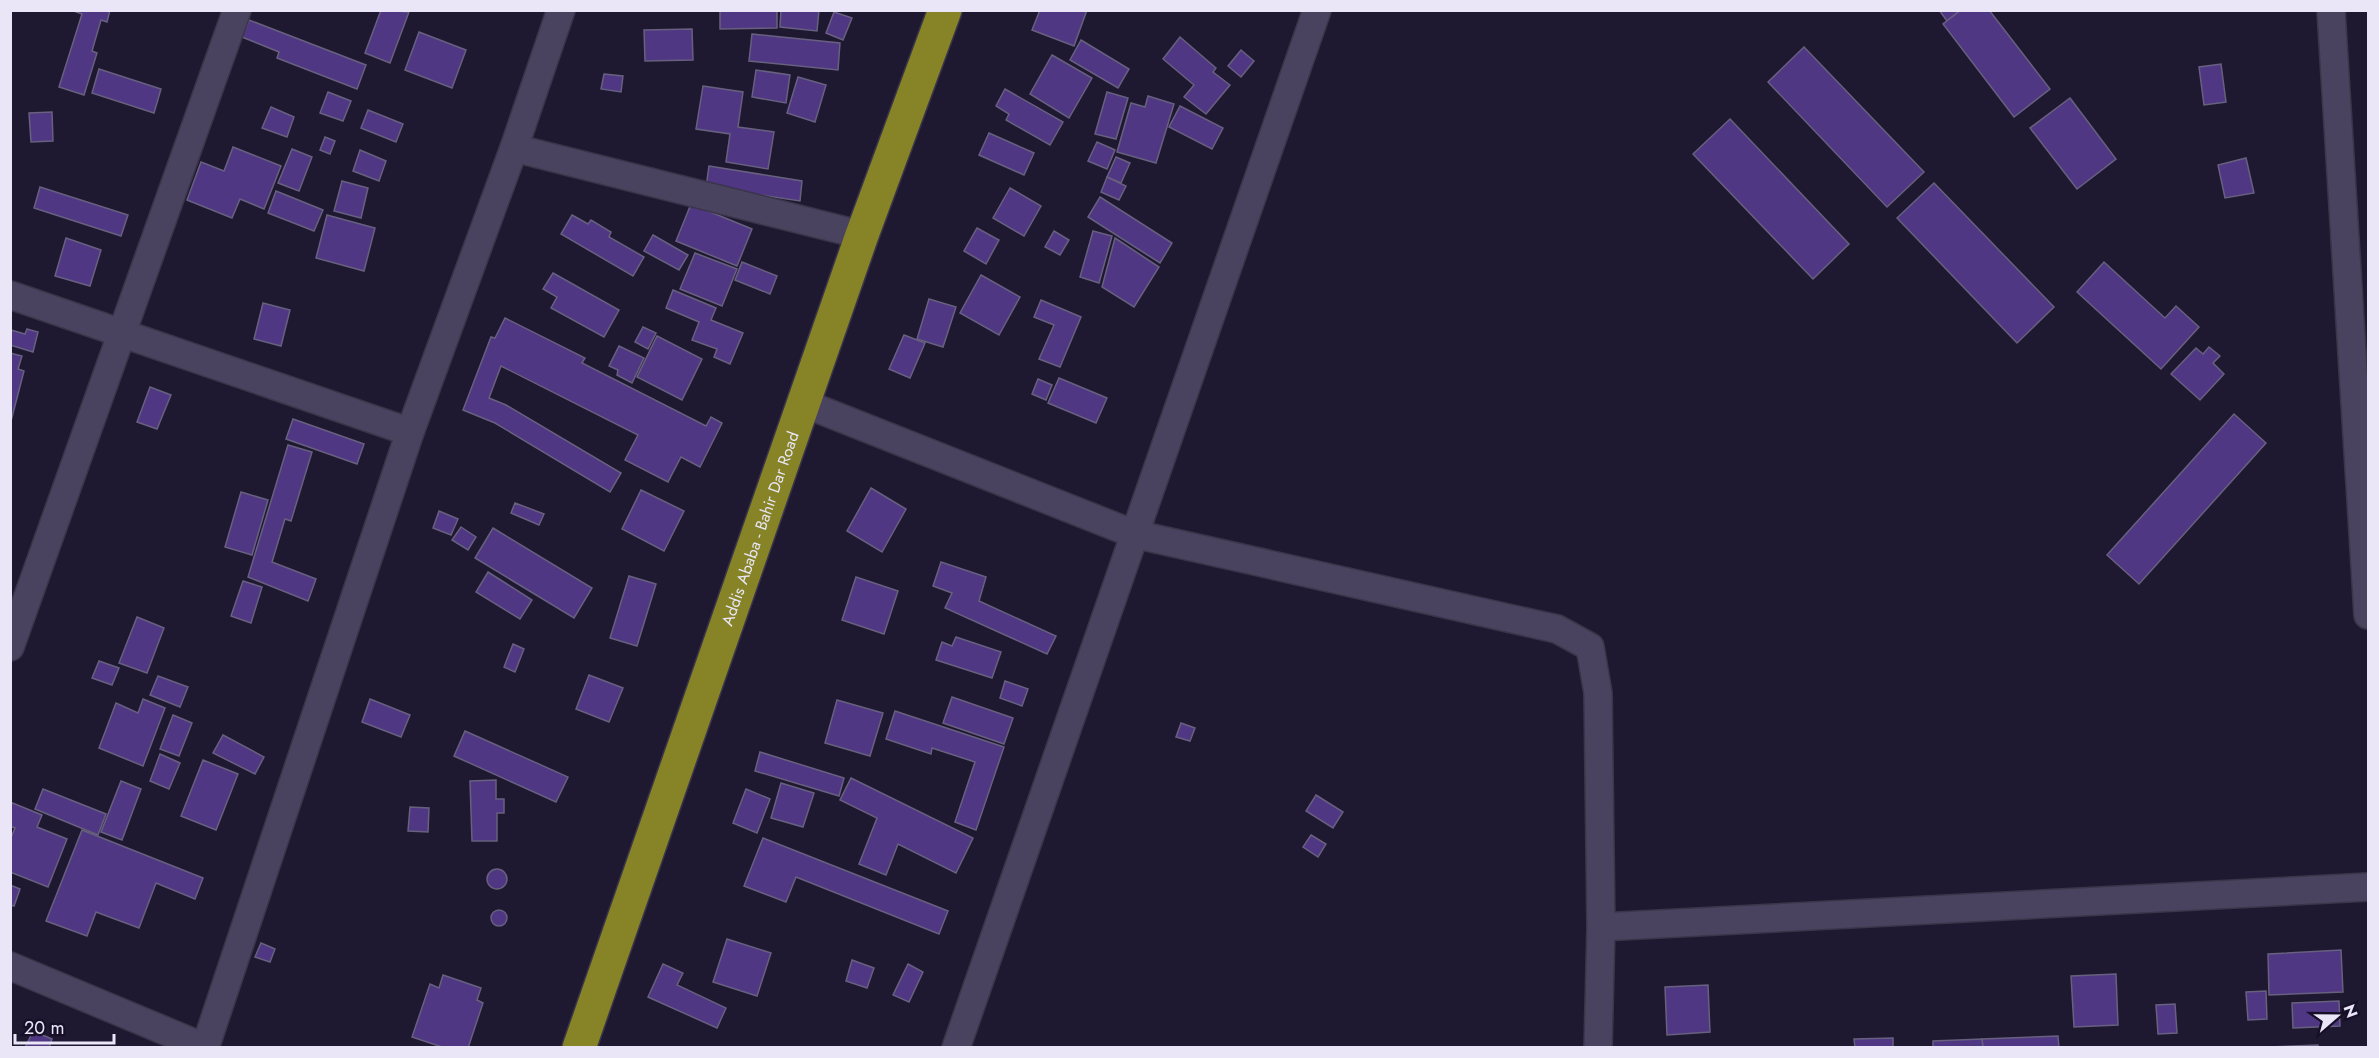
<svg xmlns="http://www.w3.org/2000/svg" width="2379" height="1058" font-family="Jost,sans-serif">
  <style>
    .building { fill: #503784; stroke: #67607e; stroke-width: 1.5 }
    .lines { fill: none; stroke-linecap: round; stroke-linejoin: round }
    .minor-casing { stroke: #3a3549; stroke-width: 30 }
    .trunk-casing { stroke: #3a3549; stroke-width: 36 }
    .minor { stroke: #4a4360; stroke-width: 27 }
    .trunk { stroke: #868426; stroke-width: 33 }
    .labels { text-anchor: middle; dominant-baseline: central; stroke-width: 4.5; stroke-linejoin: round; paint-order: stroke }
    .street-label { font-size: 16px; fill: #eae6f8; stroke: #160f27 }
  </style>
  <rect width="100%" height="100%" fill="#1f1831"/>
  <g class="building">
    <polygon points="71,10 110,10 107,22 101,20 92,51 97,53 84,95 59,87 82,14"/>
    <polygon points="381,10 409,12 390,63 365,53"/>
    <polygon points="720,10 777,10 777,28 720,29"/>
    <polygon points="781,10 819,10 817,31 780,27"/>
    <polygon points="1040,10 1087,10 1074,46 1032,30"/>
    <polygon points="1939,10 1961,10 1947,21"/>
    <polygon points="1961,10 1989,10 2050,89 2014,117 1943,24"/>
    <polygon points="834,12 852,18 843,40 826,33"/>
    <polygon points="249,20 366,65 357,89 277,58 279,52 242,37"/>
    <polygon points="692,29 693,60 645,61 644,30"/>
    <polygon points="419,32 466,50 452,88 405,70"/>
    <polygon points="752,34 840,43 838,70 749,61"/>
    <polygon points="1180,37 1216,68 1213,72 1230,85 1206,114 1184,97 1194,85 1163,59"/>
    <polygon points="1081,40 1129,69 1118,88 1070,60"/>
    <polygon points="1804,47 1924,172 1887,207 1768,82"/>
    <polygon points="1241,50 1254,61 1241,77 1228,66"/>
    <polygon points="1052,55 1092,78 1069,118 1030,94"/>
    <polygon points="2221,64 2226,102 2204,105 2199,67"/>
    <polygon points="99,69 161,89 154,113 92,93"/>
    <polygon points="756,70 790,75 786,103 752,97"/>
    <polygon points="604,74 623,76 621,92 601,89"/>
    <polygon points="798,77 826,85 815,122 787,113"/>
    <polygon points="703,86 743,92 738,127 774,132 768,169 726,162 730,134 696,129"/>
    <polygon points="1005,89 1063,122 1050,145 1006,120 1009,114 996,106"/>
    <polygon points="328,92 351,101 343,121 320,113"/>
    <polygon points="1107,92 1128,98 1116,139 1095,134"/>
    <polygon points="1148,96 1174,104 1156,163 1117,152 1131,103 1145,107"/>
    <polygon points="2070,98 2116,159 2077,189 2030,128"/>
    <polygon points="1180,106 1223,128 1212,149 1169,127"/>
    <polygon points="271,107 294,117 287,137 262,128"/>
    <polygon points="368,110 403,124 396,142 361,128"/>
    <polygon points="52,112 53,141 31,142 29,113"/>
    <polygon points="1730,119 1849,244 1813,279 1693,154"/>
    <polygon points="989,133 1034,153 1024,175 979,155"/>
    <polygon points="325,137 335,141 330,154 320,150"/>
    <polygon points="1097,142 1115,150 1107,169 1088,161"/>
    <polygon points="233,147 281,166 264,209 240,199 232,218 187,200 201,162 224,171"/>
    <polygon points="292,149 312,157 299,191 278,183"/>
    <polygon points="360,150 386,161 379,181 353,171"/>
    <polygon points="1116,157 1130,163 1121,183 1107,177"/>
    <polygon points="2246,158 2254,193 2225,198 2218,165"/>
    <polygon points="709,166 802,181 800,201 706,187"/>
    <polygon points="1107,177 1126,186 1119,200 1101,192"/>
    <polygon points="342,181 368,188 361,218 334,211"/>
    <polygon points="1934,183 2054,307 2017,343 1897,218"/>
    <polygon points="40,187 128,215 121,236 34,208"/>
    <polygon points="1010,188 1041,206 1024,236 993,218"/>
    <polygon points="276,191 323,210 314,231 268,213"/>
    <polygon points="1100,197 1172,243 1160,263 1088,217"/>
    <polygon points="691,204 752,229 737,266 676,241"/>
    <polygon points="327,215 375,228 364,271 316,258"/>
    <polygon points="572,215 588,224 591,220 611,232 609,237 644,257 633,276 561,234"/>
    <polygon points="977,228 999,240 986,264 964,251"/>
    <polygon points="1054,231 1069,240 1060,255 1045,247"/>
    <polygon points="1093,231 1112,236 1099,283 1080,277"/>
    <polygon points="653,235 688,255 679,270 644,251"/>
    <polygon points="66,238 101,250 90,286 55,276"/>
    <polygon points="1115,238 1159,267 1134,307 1102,287"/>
    <polygon points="695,253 737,269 722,306 680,289"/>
    <polygon points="742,262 777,276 770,294 735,280"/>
    <polygon points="2104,262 2165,318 2176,306 2199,327 2161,369 2077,292"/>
    <polygon points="553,273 619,310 604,337 551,308 557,297 543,289"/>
    <polygon points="981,275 1020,297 999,335 960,313"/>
    <polygon points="673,290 716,308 711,320 743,333 730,364 714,357 717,349 692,340 699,322 666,308"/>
    <polygon points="929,299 956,307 943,347 917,339"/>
    <polygon points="1041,300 1081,317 1060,367 1039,359 1054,325 1034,317"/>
    <polygon points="263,303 290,310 281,346 254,339"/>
    <polygon points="505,318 585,358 582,363 706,426 711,417 722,423 700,467 681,457 668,482 625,460 638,435 501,366 489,398 506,405 621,473 610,492 495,423 463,410 491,337 495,338"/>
    <polygon points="643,327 656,333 648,349 635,342"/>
    <polygon points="27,329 38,332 33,352 10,345 11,330 25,334"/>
    <polygon points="904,335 925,343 910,378 889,369"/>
    <polygon points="657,336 702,359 682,400 637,377"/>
    <polygon points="619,346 644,358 632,383 617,375 618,370 609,366"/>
    <polygon points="2209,347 2220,356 2213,363 2224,374 2200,400 2171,374 2196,348 2203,354"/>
    <polygon points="10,353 22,356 18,369 24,371 10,425"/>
    <polygon points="1059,378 1107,398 1096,423 1048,403"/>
    <polygon points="1038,379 1052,385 1046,400 1032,394"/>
    <polygon points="150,387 171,395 157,429 137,422"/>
    <polygon points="2234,414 2266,443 2139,584 2107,555"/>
    <polygon points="293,419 364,444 357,464 286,439"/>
    <polygon points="288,445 312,452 291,521 285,519 272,562 316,579 308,601 248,577"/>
    <polygon points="871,488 906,509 882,552 847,531"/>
    <polygon points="641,490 684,511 664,551 622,529"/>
    <polygon points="241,492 268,500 252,555 225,547"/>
    <polygon points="515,503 544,514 539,525 511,513"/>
    <polygon points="439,511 458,519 451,535 433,528"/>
    <polygon points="461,527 476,537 468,550 452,540"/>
    <polygon points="493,528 592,588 574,618 475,558"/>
    <polygon points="941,562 986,577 979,601 1056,636 1047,654 945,608 952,593 933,586"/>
    <polygon points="488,572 532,600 520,619 476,592"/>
    <polygon points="629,576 656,584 637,646 610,638"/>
    <polygon points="856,577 898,591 884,634 842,620"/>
    <polygon points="243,581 262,587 251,623 231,616"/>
    <polygon points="137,617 164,628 147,673 119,663"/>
    <polygon points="956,637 1001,652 992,678 936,660 942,642 952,646"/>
    <polygon points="513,644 524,649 515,672 504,667"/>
    <polygon points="99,661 119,668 112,685 92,678"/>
    <polygon points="589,675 623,688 609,722 576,709"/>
    <polygon points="158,676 188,687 180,707 150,695"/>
    <polygon points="1005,681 1028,689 1022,706 1000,698"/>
    <polygon points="952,697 1013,718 1004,744 943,723"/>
    <polygon points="143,699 165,708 143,766 99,748 116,703 138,713"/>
    <polygon points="370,699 410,715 401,737 362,722"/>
    <polygon points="837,700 883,713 870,756 825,743"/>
    <polygon points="895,711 1004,747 976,830 955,822 975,762 932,748 931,754 886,739"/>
    <polygon points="173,715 192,723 179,756 160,749"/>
    <polygon points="1181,723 1195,728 1190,741 1176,737"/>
    <polygon points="465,731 568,777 556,802 454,756"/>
    <polygon points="223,735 264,757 255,774 213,753"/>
    <polygon points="760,752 844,778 839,796 755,771"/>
    <polygon points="160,754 180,763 169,789 150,781"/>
    <polygon points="203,760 238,774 216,830 181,816"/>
    <polygon points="851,778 973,838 956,873 898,844 886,875 859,864 877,818 840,800"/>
    <polygon points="496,780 496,799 504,799 504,813 497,813 497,841 472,841 470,781"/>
    <polygon points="121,781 141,789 122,840 101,832"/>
    <polygon points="781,783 814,793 803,827 771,818"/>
    <polygon points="43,789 106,814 98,835 35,809"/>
    <polygon points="746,789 770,799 757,833 733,823"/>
    <polygon points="1316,795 1343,812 1333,828 1306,811"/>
    <polygon points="10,802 42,815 37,827 67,839 48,887 10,872 10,840 15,828 10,826"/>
    <polygon points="410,807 429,808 428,832 408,831"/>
    <polygon points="82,830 203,878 195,899 156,883 139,928 96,912 87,936 46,921"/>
    <polygon points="1311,835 1326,844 1318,857 1303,847"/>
    <polygon points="763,838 948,911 939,934 796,877 786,902 744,886"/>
    <circle cx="497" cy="879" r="10"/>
    <polygon points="10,885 20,889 14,906 10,905"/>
    <circle cx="499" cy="918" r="8"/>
    <polygon points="727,939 771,953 757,996 713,982"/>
    <polygon points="261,943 275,949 270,962 255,957"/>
    <polygon points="2341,950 2343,992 2269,995 2268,954"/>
    <polygon points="852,960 874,968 867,988 846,981"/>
    <polygon points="663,964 683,973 677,985 726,1008 717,1028 648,997"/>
    <polygon points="908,964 923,972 909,1002 893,995"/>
    <polygon points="2116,974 2118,1025 2074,1027 2071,976"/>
    <polygon points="443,975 481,988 477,1000 483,1003 468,1048 445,1048 412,1037 430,984 439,988"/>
    <polygon points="1708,985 1710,1032 1667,1035 1665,987"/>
    <polygon points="2266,991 2267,1019 2248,1020 2246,992"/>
    <polygon points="2339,1001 2340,1026 2293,1028 2292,1003"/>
    <polygon points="2175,1004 2177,1033 2158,1034 2156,1005"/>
    <polygon points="33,1031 52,1039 49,1048 25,1048"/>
    <polygon points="2058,1036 2059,1048 1983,1048 1982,1039"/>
    <polygon points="1893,1038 1893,1048 1855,1048 1854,1039"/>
    <polygon points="1982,1039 1983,1048 1933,1048 1933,1041"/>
    <polygon points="2318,1045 2318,1048 2270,1048 2270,1047"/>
  </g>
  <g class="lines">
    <g class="minor-casing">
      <g id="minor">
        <polyline points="2331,10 2368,615"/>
        <polyline points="514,148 862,235"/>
        <polyline points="10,295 410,432"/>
        <polyline points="803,403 1134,534 1557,629 1590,647 1598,693 1601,927 1598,1048"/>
        <polyline points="10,647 237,10"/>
        <polyline points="1601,927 2368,887"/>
        <polyline points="10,966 206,1048"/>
        <polyline points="205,1048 410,432 514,148 561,10"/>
        <polyline points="956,1048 1317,10"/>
      </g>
    </g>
    <g class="trunk-casing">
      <g id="trunk">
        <path id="s1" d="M579,1048l283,-813 83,-225"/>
      </g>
    </g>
    <use href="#minor" class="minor"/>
    <use href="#trunk" class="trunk"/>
  </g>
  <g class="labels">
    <g class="street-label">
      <text stroke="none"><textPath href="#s1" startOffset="550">Addis Ababa - Bahir Dar Road</textPath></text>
    </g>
  </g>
  <rect width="2379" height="1058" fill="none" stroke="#eae6f8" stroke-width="24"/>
  <g transform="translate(2337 1016) rotate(70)" stroke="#160f27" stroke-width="4.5" paint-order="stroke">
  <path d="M0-4.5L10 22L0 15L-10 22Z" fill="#eae6f8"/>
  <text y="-9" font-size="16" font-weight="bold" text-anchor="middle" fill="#eae6f8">N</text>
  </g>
  <path d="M15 1034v9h99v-9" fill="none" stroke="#eae6f8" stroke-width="3"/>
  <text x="24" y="1034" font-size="18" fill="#eae6f8" stroke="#160f27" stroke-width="4.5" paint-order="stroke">20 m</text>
</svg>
